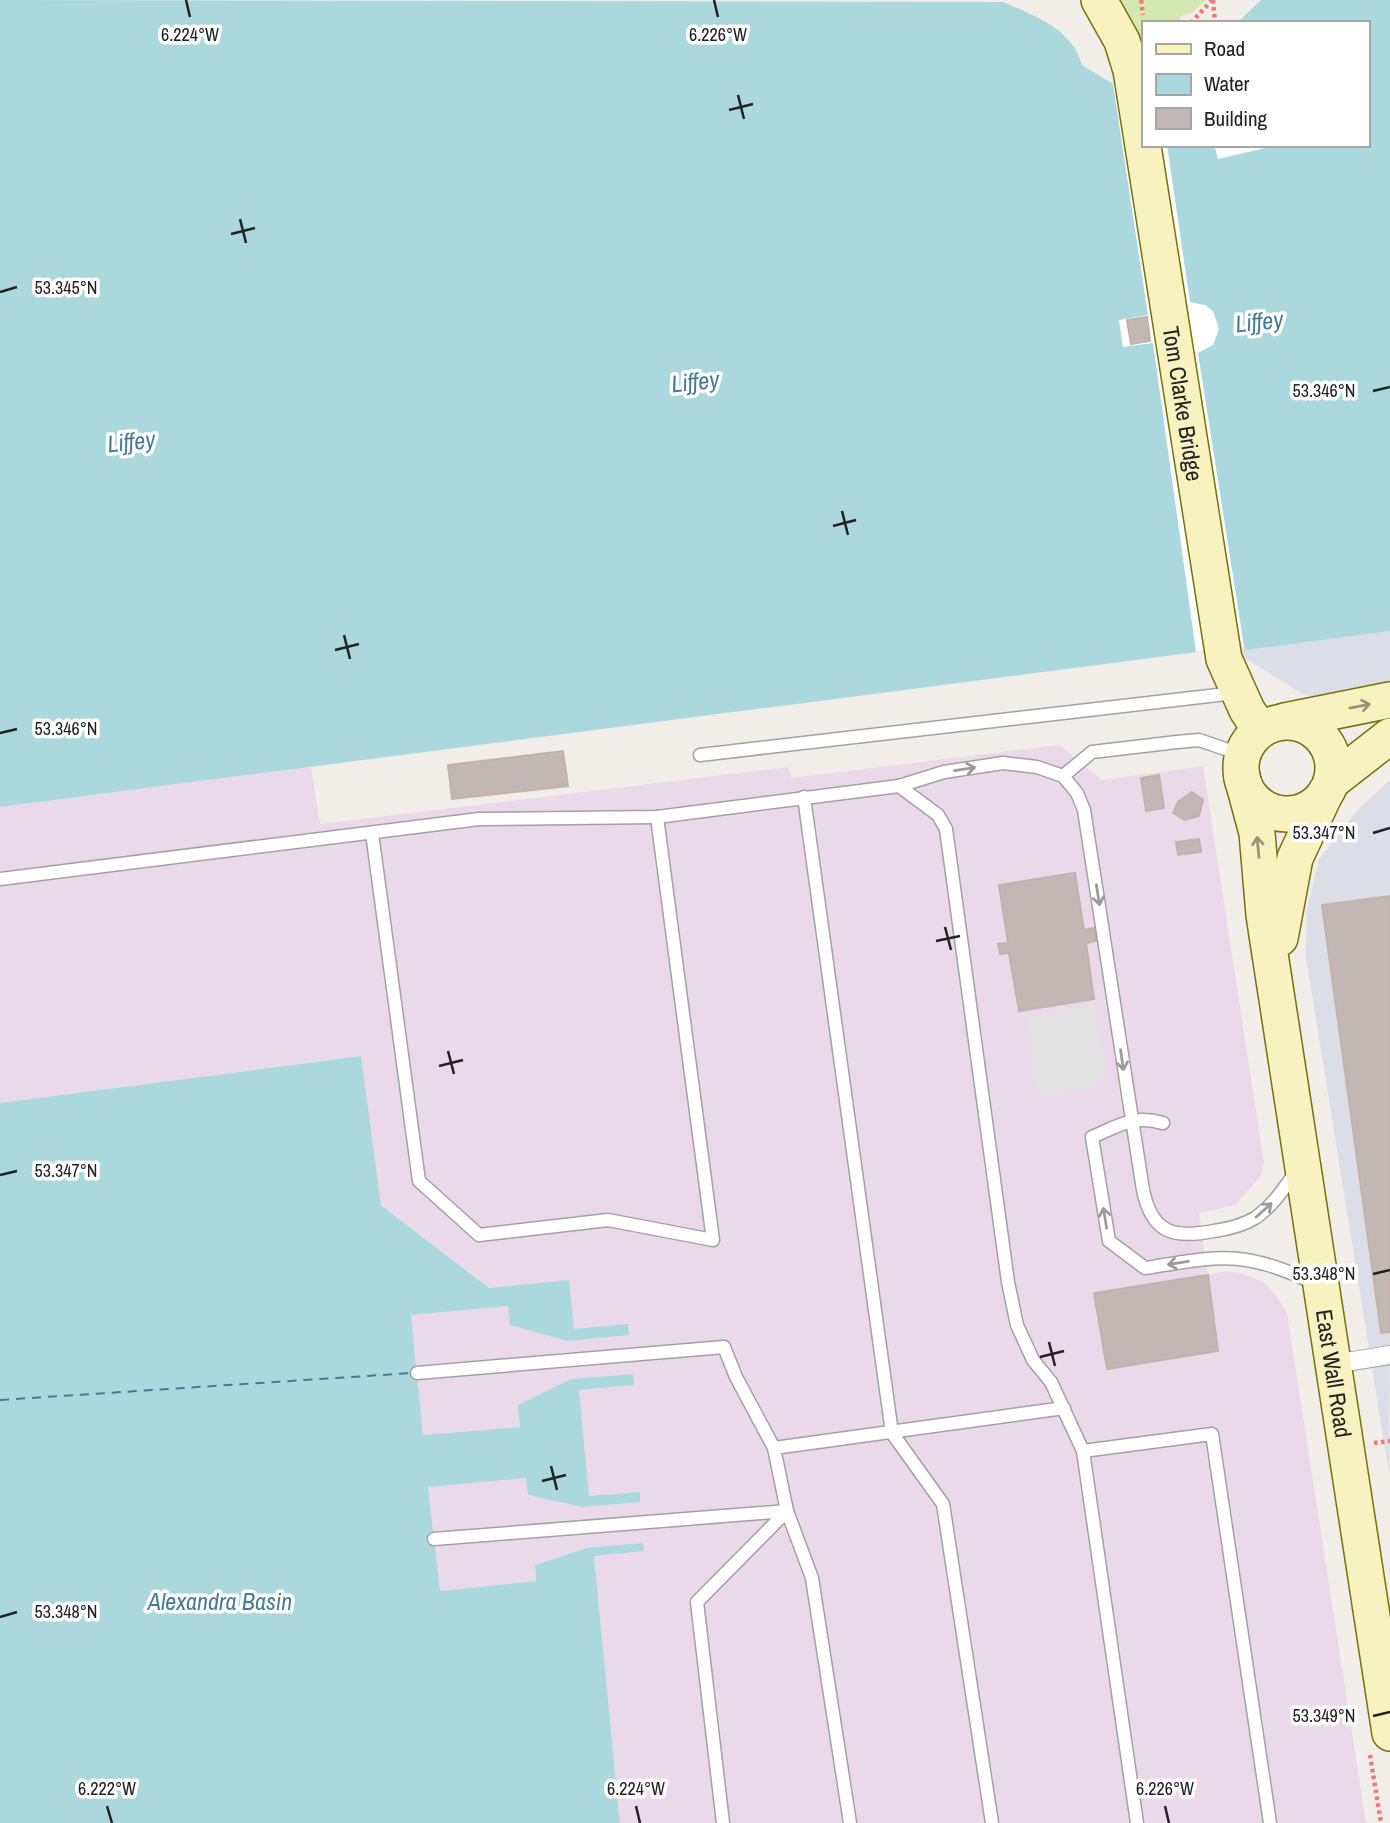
<svg xmlns="http://www.w3.org/2000/svg" width="1390" height="1823" font-family="'Archivo Narrow',sans-serif">
  <style>
    .industrial { fill: #eadae9 }
    .grass { fill: #d4e8b1 }
    .parking { fill: #e1e1e1 }
    .plaza { fill: #dcdee7 }
    .water { fill: #abd8dc }
    .pier { fill: #fff }
    .lines { fill: none; stroke-linecap: round; stroke-linejoin: round }
    .ferry { stroke: #477a96; stroke-width: 2; stroke-dasharray: 9 7; stroke-linecap: butt }
    .building { fill: #c1b8b5; stroke: #c2b2ab; stroke-width: 2 }
    .service-casing { stroke: #a2a2a2; stroke-width: 15 }
    .pedestrian-casing { stroke: #a2a2a2; stroke-width: 20 }
    .secondary-casing { stroke: #76720a; stroke-width: 38 }
    .path { stroke: #f4767b; stroke-width: 4.5; stroke-dasharray: 3.5 3.5; stroke-linecap: butt }
    .service { stroke: #fff; stroke-width: 12 }
    .pedestrian { stroke: #fff; stroke-width: 18 }
    .secondary { stroke: #f7f2c0; stroke-width: 35 }
    .oneway { stroke: #979478 }
    .oneway2 { stroke: #9b9b9b }
    .ticks { fill: none; stroke: #212121; stroke-width: 2.5 }
    .labels { text-anchor: middle; dominant-baseline: central; stroke-width: 7; stroke-linejoin: round; paint-order: stroke }
    .street-label { font-size: 23px; fill: #212121; stroke: #fff }
    .water-label { font-size: 24px; font-style: italic; fill: #477a96; stroke: #fff }
    .ticks-label { font-size: 18px; text-anchor: middle; fill: #212121; stroke: #fff; stroke-width: 7; stroke-linejoin: round; paint-order: stroke }
  </style>
  <rect width="100%" height="100%" fill="#f1ede8"/>
  <polygon class="industrial" points="1059,745 1102,780 1203,766 1264,1163 1261,1176 1235,1205 1199,1213 1208,1275 1226,1271 1244,1274 1263,1282 1275,1294 1287,1313 1366,1823 620,1823 594,1555 643,1551 586,1548 535,1565 536,1581 439,1591 428,1486 527,1478 528,1496 640,1502 639,1492 589,1497 579,1390 633,1385 633,1374 571,1379 519,1405 520,1427 423,1435 411,1314 509,1306 574,1329 569,1280 489,1288 381,1204 360,1056 0,1103 0,807 311,767 320,824 789,767 791,778"/>
  <polygon class="grass" points="1121,0 1207,0 1191,13 1180,16 1181,23 1143,23 1143,39 1140,41"/>
  <polygon class="parking" points="1095,1005 1107,1077 1096,1087 1048,1095 1035,1089 1026,1017"/>
  <g class="plaza">
    <polygon points="1390,631 1390,689 1322,697 1304,695 1243,657 1241,650"/>
    <polygon points="1390,780 1390,896 1322,906 1380,1332 1390,1332 1389,1473 1306,957 1307,909 1319,859 1359,808"/>
  </g>
  <g class="water">
    <path d="M0,0l1003,2c32,14 69,27 79,63l31,19 30,-5v66h224v-122h-130l24,-23h129v631l-145,19 -1,-4 -1244,161z"/>
    <polygon points="361,1056 381,1205 489,1288 569,1280 574,1329 628,1324 629,1335 567,1341 510,1325 508,1306 411,1315 423,1435 520,1427 518,1405 571,1379 633,1374 634,1385 579,1390 589,1496 640,1492 640,1502 582,1507 528,1495 526,1478 428,1487 440,1591 536,1581 535,1565 586,1548 643,1543 644,1551 594,1556 620,1823 0,1823 0,1103"/>
  </g>
  <g class="pier">
    <polygon points="1143,79 1143,145 1167,145 1190,302 1205,305 1213,311 1219,329 1213,345 1198,353 1244,646 1196,652 1153,343 1123,347 1119,320 1148,315 1113,84"/>
    <polygon points="1221,145 1278,145 1218,159 1215,148"/>
  </g>
  <g class="lines">
    <polyline class="ferry" points="0,1400 412,1373"/>
  </g>
  <g class="building">
    <polygon points="1147,317 1150,341 1131,344 1127,320"/>
    <polygon points="563,751 568,786 452,799 448,765"/>
    <polygon points="1159,775 1164,808 1146,811 1141,778"/>
    <polygon points="1192,792 1203,800 1199,816 1185,820 1173,813 1178,802"/>
    <polygon points="1199,839 1201,852 1178,855 1176,842"/>
    <polygon points="1075,873 1084,930 1094,928 1096,941 1086,943 1094,999 1019,1011 1009,953 1000,954 998,944 1008,943 999,885"/>
    <polygon points="1390,896 1390,1332 1381,1333 1322,905"/>
    <polygon points="1208,1275 1218,1351 1107,1369 1094,1293"/>
  </g>
  <g class="lines">
    <g class="service-casing">
      <g id="service">
        <polyline points="700,755 1235,693"/>
        <polyline points="1063,776 1092,752 1177,742 1199,740 1243,755"/>
        <polyline points="899,786 938,815 946,829 1008,1282 1017,1325 1033,1360 1051,1382 1083,1451"/>
        <polyline points="804,797 892,1433 943,1504 992,1823"/>
        <polyline points="372,833 419,1181 479,1235 608,1220 713,1240 657,817"/>
        <path d="M0,879l479,-60 178,-2 242,-31 45,-14 59,-9 34,4 26,9 14,17 7,17 59,380c9,43 30,49 71,41 14,-2 28,-5 41,-13 18,-12 30,-31 42,-48"/>
        <path d="M1163,1123c-29,-9 -45,3 -71,14l17,104 36,27c76,-12 98,-19 171,16"/>
        <polyline points="417,1373 724,1347 736,1377 774,1448 787,1511 812,1578 850,1823"/>
        <polyline points="774,1448 1064,1408"/>
        <polyline points="434,1539 787,1511"/>
        <polyline points="723,1823 697,1602 787,1511"/>
        <polyline points="1137,1823 1083,1451 1212,1434 1270,1823"/>
      </g>
    </g>
    <g class="pedestrian-casing">
      <polyline id="pedestrian" points="1334,1364 1390,1355"/>
    </g>
    <g class="secondary-casing">
      <g id="secondary">
        <path id="s1" d="M1099,0l23,41 9,29 93,589 23,51 13,20"/>
        <polyline points="1285,721 1390,700"/>
        <circle cx="1287" cy="768" r="46"/>
        <path id="s2" d="M1242,777l15,56 7,82 126,818"/>
        <polyline points="1331,782 1390,736"/>
        <polyline points="1280,938 1295,858 1326,792"/>
      </g>
    </g>
    <g class="path">
      <polyline points="1141,0 1143,15"/>
      <polyline points="1213,0 1215,23"/>
      <polyline points="1191,23 1212,0"/>
      <polyline points="1374,1443 1390,1441"/>
      <polyline points="1370,1755 1381,1823"/>
    </g>
    <use href="#service" class="service"/>
    <use href="#pedestrian" class="pedestrian"/>
    <use href="#secondary" class="secondary"/>
  </g>
  <defs><path id="oneway-shaft" d="M-6 0H5M1.5-3L5.5 0L1.5 3" fill="none" stroke-width="1.6" stroke-linecap="round" stroke-linejoin="round" transform="scale(1.75)"/></defs>
  <g class="oneway">
    <use href="#oneway-shaft" transform="translate(1360 706) rotate(-11)"/>
    <use href="#oneway-shaft" transform="translate(1258 847) rotate(-95)"/>
  </g>
  <g class="oneway2">
    <use href="#oneway-shaft" transform="translate(965 769) rotate(-9)"/>
    <use href="#oneway-shaft" transform="translate(1098 895) rotate(81)"/>
    <use href="#oneway-shaft" transform="translate(1122 1060) rotate(82)"/>
    <use href="#oneway-shaft" transform="translate(1264 1210) rotate(-42)"/>
    <use href="#oneway-shaft" transform="translate(1105 1218) rotate(-99)"/>
    <use href="#oneway-shaft" transform="translate(1178 1263) rotate(171)"/>
  </g>
  <path class="ticks" d="M186,0l4,17M714,0l4,17M738,95l6,24M729,110l24,-6M240,219l6,24M231,234l24,-6M0,292l17,-5M1373,391l17,-4M842,511l6,24M833,526l23,-6M344,635l6,24M335,650l24,-6M0,733l17,-4M1373,833l17,-5M945,927l6,23M936,941l24,-5M448,1051l6,23M439,1066l24,-6M0,1175l17,-4M1373,1274l17,-4M1049,1342l6,24M1040,1357l24,-6M551,1466l6,24M542,1481l24,-6M0,1617l17,-5M1373,1716l17,-4M107,1806l5,17M636,1806l4,17M1165,1806l4,17"/>
  <g class="labels">
    <g class="street-label">
      <text stroke="none"><textPath href="#s1" startOffset="415">Tom Clarke Bridge</textPath></text>
      <text stroke="none"><textPath href="#s2" startOffset="604">East Wall Road</textPath></text>
    </g>
    <g class="water-label">
      <text transform="translate(1259 321) rotate(-6)">Liffey</text>
      <text transform="translate(695 381) rotate(-6)">Liffey</text>
      <text transform="translate(131 441) rotate(-6)">Liffey</text>
      <text x="220" y="1601">Alexandra Basin</text>
    </g>
  </g>
  <g class="ticks-label">
    <text x="718" y="41">6.226°W</text>
    <text x="190" y="41">6.224°W</text>
    <text x="66" y="294">53.345°N</text>
    <text x="1324" y="397">53.346°N</text>
    <text x="66" y="735">53.346°N</text>
    <text x="1324" y="839">53.347°N</text>
    <text x="66" y="1177">53.347°N</text>
    <text x="1324" y="1280">53.348°N</text>
    <text x="66" y="1618">53.348°N</text>
    <text x="1324" y="1722">53.349°N</text>
    <text x="107" y="1795">6.222°W</text>
    <text x="636" y="1795">6.224°W</text>
    <text x="1165" y="1795">6.226°W</text>
  </g>
  <rect x="1142" y="21" width="228" height="126" fill="#ffffff" stroke="#a6a6a6" stroke-width="2"/>
  <rect x="1156" y="44" width="35" height="10" fill="#f7f2c0" stroke="#a6a6a6" stroke-width="2"/>
  <text x="1204" y="56" font-size="21" fill="#212121">Road</text>
  <rect x="1156" y="74" width="35" height="21" fill="#abd8dc" stroke="#a6a6a6" stroke-width="2"/>
  <text x="1204" y="91" font-size="21" fill="#212121">Water</text>
  <rect x="1156" y="108" width="35" height="21" fill="#c1b8b5" stroke="#a6a6a6" stroke-width="2"/>
  <text x="1204" y="126" font-size="21" fill="#212121">Building</text>
</svg>
